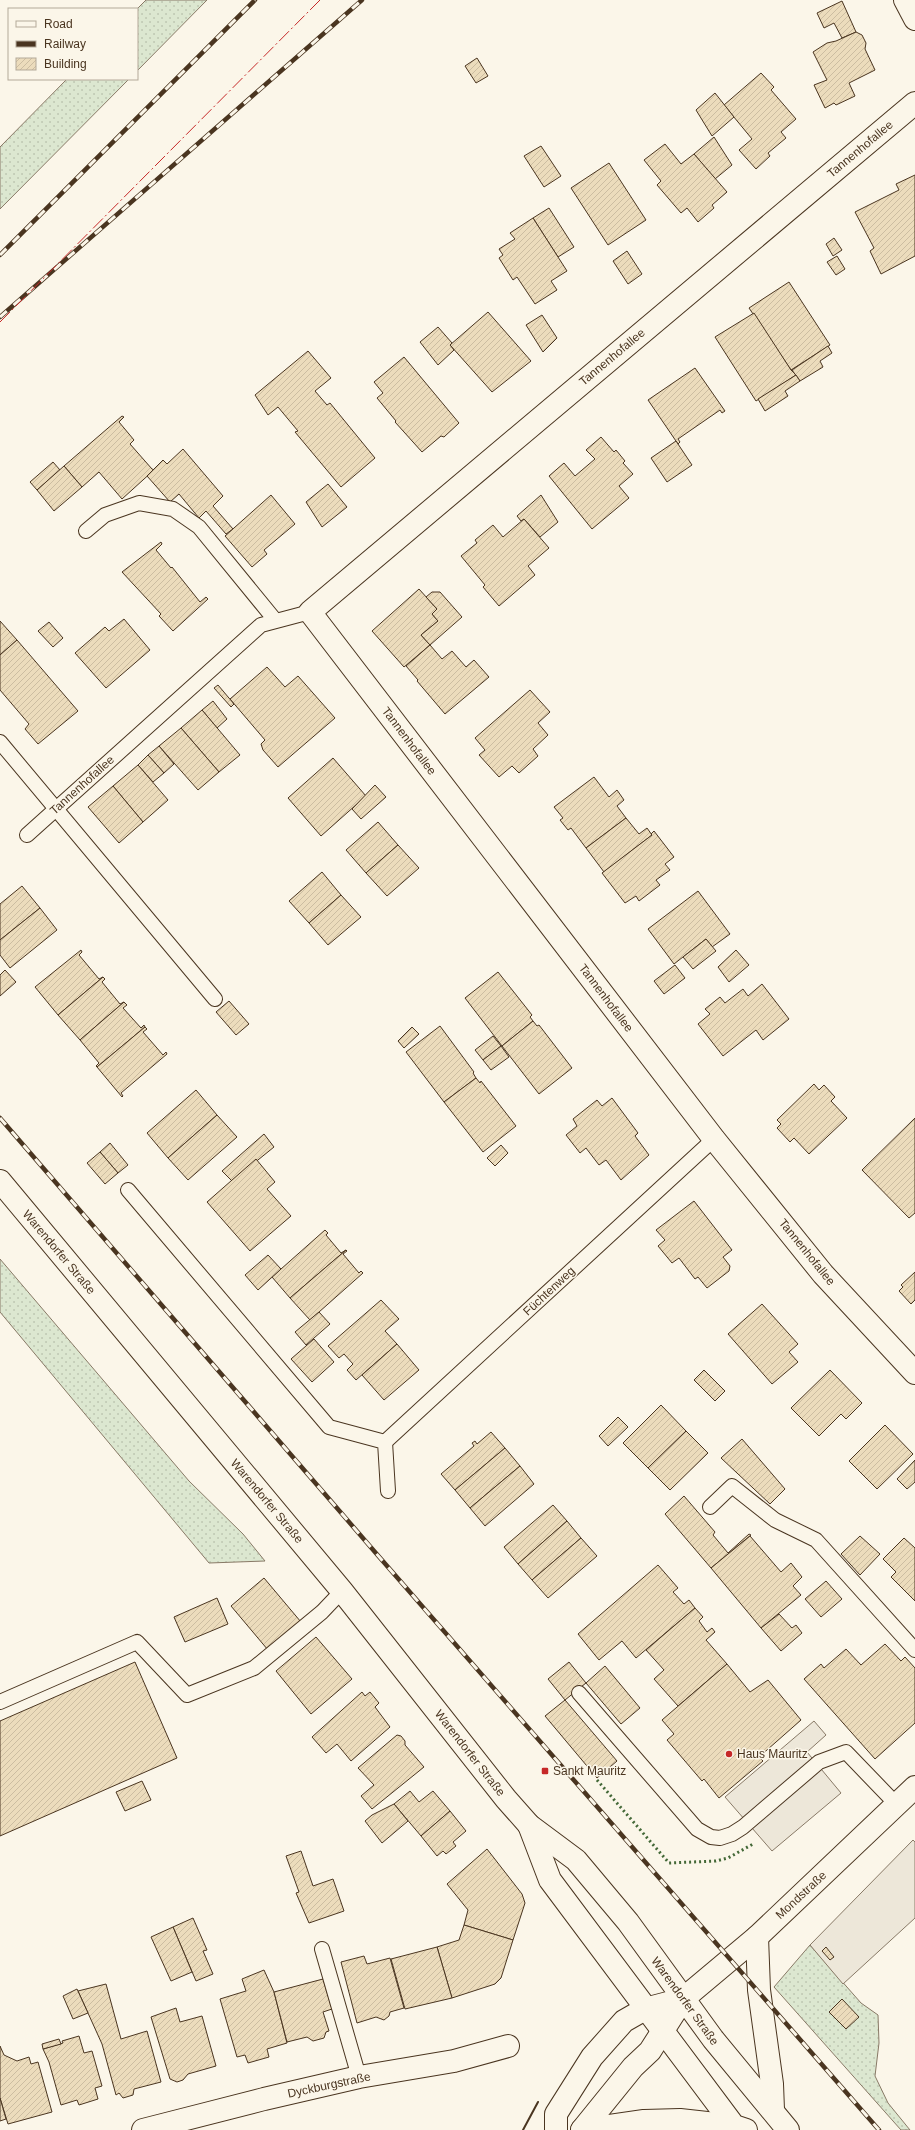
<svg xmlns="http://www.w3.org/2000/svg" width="915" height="2130" font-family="Arial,sans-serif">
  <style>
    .grass { fill: url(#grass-dots); stroke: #887966 }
    .parking { fill: #ede7d9; stroke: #887966 }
    .building { fill: url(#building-hatch); stroke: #4a3520 }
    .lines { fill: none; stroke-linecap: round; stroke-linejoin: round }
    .service-casing { stroke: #4a3520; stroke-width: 16 }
    .minor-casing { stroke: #4a3520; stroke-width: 24 }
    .tertiary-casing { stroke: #4a3520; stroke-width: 24 }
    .secondary-casing { stroke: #4a3520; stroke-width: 24 }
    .service { stroke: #fbf6e9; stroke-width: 14 }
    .minor { stroke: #fbf6e9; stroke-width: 22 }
    .tertiary { stroke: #fbf6e9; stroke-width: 22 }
    .secondary { stroke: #fbf6e9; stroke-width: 22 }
    .rail-casing { stroke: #4a3520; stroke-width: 4.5 }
    .rail { stroke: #fbf6e9; stroke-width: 3; stroke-dasharray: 9; stroke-linecap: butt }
    .hedge { stroke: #436837; stroke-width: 3; stroke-dasharray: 2 3; stroke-linecap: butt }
    .wall { stroke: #4a3520; stroke-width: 2 }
    .power { stroke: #c62828; stroke-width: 1; stroke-dasharray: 14 3 2 3; stroke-linecap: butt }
    .poi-dot { fill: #c62828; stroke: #fbf6e9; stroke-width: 1.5 }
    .labels { text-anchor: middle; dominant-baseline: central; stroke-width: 3; stroke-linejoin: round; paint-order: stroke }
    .street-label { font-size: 12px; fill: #4a3520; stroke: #fbf6e9 }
    .poi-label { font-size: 12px; fill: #4a3520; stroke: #fbf6e9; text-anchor: start }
  </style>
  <defs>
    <pattern id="grass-dots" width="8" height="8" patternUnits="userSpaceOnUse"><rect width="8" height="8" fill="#dce7d0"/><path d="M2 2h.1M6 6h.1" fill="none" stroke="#bec7b2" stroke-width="1.8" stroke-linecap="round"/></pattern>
    <pattern id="building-hatch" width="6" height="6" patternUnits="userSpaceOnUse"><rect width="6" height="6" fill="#ecdcbc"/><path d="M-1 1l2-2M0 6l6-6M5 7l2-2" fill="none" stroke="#ccbda1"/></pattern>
  </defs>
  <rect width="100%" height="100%" fill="#fbf6e9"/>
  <g class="grass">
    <polygon points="146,0 207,0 137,71 137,9"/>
    <polygon points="67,79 129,79 0,209 0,147"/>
    <polygon points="0,1259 189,1481 243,1534 265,1561 209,1563 0,1312"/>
    <polygon points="810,1945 861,2003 878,2015 879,2043 875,2076 888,2103 910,2130 901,2130 774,1987"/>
  </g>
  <g class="parking">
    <polygon points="814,1721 826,1735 807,1752 841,1793 772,1851 725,1797"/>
    <polygon points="913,1840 915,1842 915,1918 843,1984 810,1945"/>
  </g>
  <g class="building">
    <polygon points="842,1 856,32 842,38 834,23 824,28 817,13"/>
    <polygon points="856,32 862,35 866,43 865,49 875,70 849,83 855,96 836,105 834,103 825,108 814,85 827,80 813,52 827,43 836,41"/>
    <polygon points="477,58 488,76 476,83 465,66"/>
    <polygon points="761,73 774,87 771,90 796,119 781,132 786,138 768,153 770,156 756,169 739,150 752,139 724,105"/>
    <polygon points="715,93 734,117 712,136 696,110"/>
    <polygon points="714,137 732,165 715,179 694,154"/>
    <polygon points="665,144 681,164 694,154 727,192 712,205 714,208 698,222 687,208 681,213 657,185 661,181 644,160"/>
    <polygon points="541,146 561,176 544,187 524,156"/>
    <polygon points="609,163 646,220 608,245 571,188"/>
    <polygon points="915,175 915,256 881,274 870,251 874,248 855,212 899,190 896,184"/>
    <polygon points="549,208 574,247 558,257 533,218"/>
    <polygon points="533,218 567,271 551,281 557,290 535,304 517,277 513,280 499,258 503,255 499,249 515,239 510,233"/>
    <polygon points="834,238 842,250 833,256 826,244"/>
    <polygon points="627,251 642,274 628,284 613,261"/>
    <polygon points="837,256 845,269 836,275 827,262"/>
    <polygon points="789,282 830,345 791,370 749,308"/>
    <polygon points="488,312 531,361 492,392 450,345"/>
    <polygon points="754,313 791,370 796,375 756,401 715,337"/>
    <polygon points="542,315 557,338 543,352 526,325"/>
    <polygon points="438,327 452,343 450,345 454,350 438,365 420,342"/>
    <polygon points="828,346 832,353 820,361 823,367 800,381 792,370"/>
    <polygon points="308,351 331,378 315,391 327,405 330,403 375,458 341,487 295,432 298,431 278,407 268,415 255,395"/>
    <polygon points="404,357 459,423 444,437 441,436 422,452 395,422 396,421 377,398 383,393 374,382"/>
    <polygon points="695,368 725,411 722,413 720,410 678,439 680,442 678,444 648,400"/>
    <polygon points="796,375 800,381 785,391 788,396 765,411 758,399"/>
    <polygon points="122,416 124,417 119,422 134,440 130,444 152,469 154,470 122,499 99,472 82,487 64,466"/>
    <polygon points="601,437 614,452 616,450 625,461 623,463 633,474 619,486 629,498 592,529 549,476 564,463 575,476 595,459 586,450"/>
    <polygon points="676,441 692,465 667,482 651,458"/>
    <polygon points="183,449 223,496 213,506 233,529 226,534 206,511 199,518 179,494 170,502 147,476 163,460 167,464"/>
    <polygon points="53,462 60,470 37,490 30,482"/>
    <polygon points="64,466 82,487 54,511 37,490"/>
    <polygon points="328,484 347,507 322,527 306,502"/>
    <polygon points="271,495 295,524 264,550 267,554 252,567 225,536"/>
    <polygon points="541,495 558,522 540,537 524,519 521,521 517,516"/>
    <polygon points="524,519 549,548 528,566 535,575 499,606 483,587 485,585 461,556 477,543 475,540 493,525 503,537"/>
    <polygon points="161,542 162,544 156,550 171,568 172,567 200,602 206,597 208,599 173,631 159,616 161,614 122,572"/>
    <polygon points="419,589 437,609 432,614 438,621 421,635 430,645 404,667 372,631"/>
    <polygon points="432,592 440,592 462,617 430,645 421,635 438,621 432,614 437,609 426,597"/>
    <polygon points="124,619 150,650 106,688 75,653 105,627 109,631"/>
    <polygon points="0,621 17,640 0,655"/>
    <polygon points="49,622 63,638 53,647 38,631"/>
    <polygon points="17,640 78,711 38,744 25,729 29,724 0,690 0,655"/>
    <polygon points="430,645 442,659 452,651 466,667 474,660 489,677 445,714 417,681 418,680 406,666"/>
    <polygon points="267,667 285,687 298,676 335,718 278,767 263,750 261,744 265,740 230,699"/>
    <polygon points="218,685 234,704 231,707 214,688"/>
    <polygon points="530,690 550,712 538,723 548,735 533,749 538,756 519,773 512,766 499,777 479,755 485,750 475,738"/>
    <polygon points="213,701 227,719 217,728 202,710"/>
    <polygon points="202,710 240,755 219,772 181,728"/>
    <polygon points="181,728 219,772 198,790 159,746"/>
    <polygon points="159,746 174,764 164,773 148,755"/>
    <polygon points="148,755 164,773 153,782 138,765"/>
    <polygon points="333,758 366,796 321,836 288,798"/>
    <polygon points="138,765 168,800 143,822 113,786"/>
    <polygon points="594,777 609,797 617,790 624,800 617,806 626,818 586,848 571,828 568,830 560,820 563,818 554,807"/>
    <polygon points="375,785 386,797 361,819 352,809"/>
    <polygon points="113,786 143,822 119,843 88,807"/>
    <polygon points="626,818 639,834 647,828 652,835 604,872 586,848"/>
    <polygon points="378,822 398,845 366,873 346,850"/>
    <polygon points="654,831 674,857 665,864 670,870 656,880 660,885 639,901 636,896 625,903 602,873 652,835 651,834"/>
    <polygon points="398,845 419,868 387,896 366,873"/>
    <polygon points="322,872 341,895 309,923 289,901"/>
    <polygon points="22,886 40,908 0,940 0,904"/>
    <polygon points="698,891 730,934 712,947 706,939 674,964 648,929"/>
    <polygon points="341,895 361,917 328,945 309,923"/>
    <polygon points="40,908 57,930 10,968 0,955 0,940"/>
    <polygon points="706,939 716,951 693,969 683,957"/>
    <polygon points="81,950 82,952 79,955 99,979 103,977 58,1015 35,987"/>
    <polygon points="736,950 749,965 729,982 718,967"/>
    <polygon points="675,965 685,978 664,994 654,981"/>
    <polygon points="5,970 16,982 0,996 0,975"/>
    <polygon points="498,972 532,1015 530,1017 533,1021 502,1046 465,998"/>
    <polygon points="103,977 105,979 102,982 120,1004 124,1002 80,1040 58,1015"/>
    <polygon points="762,984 789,1019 763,1040 756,1030 723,1056 698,1024 710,1014 705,1009 720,997 725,1003 743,989 748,996"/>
    <polygon points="229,1001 249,1024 236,1035 216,1012"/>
    <polygon points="124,1002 127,1005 123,1008 141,1028 144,1025 145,1027 97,1067 96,1066 99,1063 80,1040"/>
    <polygon points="533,1021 537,1026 539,1025 572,1068 539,1094 502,1046"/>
    <polygon points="440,1026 474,1072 473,1073 476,1078 444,1102 406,1052"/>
    <polygon points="145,1027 147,1029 143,1032 163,1055 166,1052 167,1054 121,1093 123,1096 122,1097 97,1067"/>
    <polygon points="412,1027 419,1034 404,1048 398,1041"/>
    <polygon points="493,1036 501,1046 483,1060 475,1050"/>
    <polygon points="501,1046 509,1057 491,1070 483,1060"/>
    <polygon points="476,1078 480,1083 481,1081 516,1126 483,1152 444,1102"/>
    <polygon points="814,1084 819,1090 824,1085 835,1097 831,1101 847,1118 809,1154 794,1138 790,1142 777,1128 781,1124 777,1120"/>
    <polygon points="196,1090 217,1115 168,1158 147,1133"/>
    <polygon points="612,1098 638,1133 635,1136 649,1155 621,1180 606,1160 599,1165 586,1148 580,1153 566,1135 577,1126 573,1119 597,1100 602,1106"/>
    <polygon points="217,1115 237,1137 188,1180 168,1158"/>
    <polygon points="915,1118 915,1213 909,1218 862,1170"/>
    <polygon points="264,1134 274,1147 232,1181 222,1171"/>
    <polygon points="110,1143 128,1165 118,1173 100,1152"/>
    <polygon points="501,1145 508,1153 495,1166 487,1158"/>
    <polygon points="100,1152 118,1173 105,1184 87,1163"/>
    <polygon points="256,1159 275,1182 267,1189 291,1216 250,1251 207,1202"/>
    <polygon points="694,1201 732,1250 723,1257 730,1266 729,1271 707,1288 698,1277 695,1279 679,1258 672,1263 658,1246 665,1240 656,1230"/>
    <polygon points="325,1230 328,1233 326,1235 341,1253 346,1250 290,1298 272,1277"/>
    <polygon points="346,1250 347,1251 343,1254 359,1273 361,1271 363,1273 310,1320 290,1298"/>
    <polygon points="268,1255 281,1269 258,1290 245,1275"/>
    <polygon points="915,1272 915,1300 911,1304 899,1291 903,1287 901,1285"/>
    <polygon points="381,1300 399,1319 385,1331 397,1344 356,1380 347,1370 353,1364 344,1354 339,1358 328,1346"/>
    <polygon points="762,1304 798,1344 789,1352 798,1362 772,1384 728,1334"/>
    <polygon points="319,1312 330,1324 306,1345 295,1332"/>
    <polygon points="314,1339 334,1362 312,1382 291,1359"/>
    <polygon points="397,1344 419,1370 384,1400 362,1375"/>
    <polygon points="704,1370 725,1391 715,1401 694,1380"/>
    <polygon points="830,1370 862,1403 846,1419 841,1414 819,1436 791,1408"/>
    <polygon points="661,1405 686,1431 648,1468 623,1443"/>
    <polygon points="618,1417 628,1427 608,1446 599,1436"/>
    <polygon points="885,1425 913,1454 877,1489 849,1461"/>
    <polygon points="686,1431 708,1453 670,1490 648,1468"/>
    <polygon points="491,1432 505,1448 455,1490 441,1474 474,1446 472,1443 475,1441 477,1444"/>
    <polygon points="742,1439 785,1489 770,1504 721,1458"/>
    <polygon points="505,1448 520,1466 470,1508 455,1490"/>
    <polygon points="915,1460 915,1482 907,1489 897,1479"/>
    <polygon points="520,1466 534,1484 485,1526 470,1508"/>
    <polygon points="684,1496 715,1532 713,1535 728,1553 749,1534 751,1535 711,1568 665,1514"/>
    <polygon points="553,1505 567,1521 518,1564 504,1547"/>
    <polygon points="567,1521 581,1538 532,1580 518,1564"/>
    <polygon points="750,1536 781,1572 791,1563 802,1577 793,1586 801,1595 761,1628 711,1568"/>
    <polygon points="860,1536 880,1554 860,1575 841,1554"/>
    <polygon points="581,1538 597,1556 548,1598 532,1580"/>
    <polygon points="904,1538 915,1548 915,1601 891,1577 896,1572 883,1559"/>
    <polygon points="658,1565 678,1588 673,1592 684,1604 689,1600 695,1608 636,1658 622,1641 599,1660 578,1634"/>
    <polygon points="264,1578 301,1622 268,1650 231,1606"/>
    <polygon points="826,1581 842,1599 821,1617 805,1599"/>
    <polygon points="217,1598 228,1624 185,1642 174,1617"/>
    <polygon points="695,1608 703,1617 699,1621 707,1632 712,1628 715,1632 706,1640 727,1664 678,1706 654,1679 664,1670 646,1650"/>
    <polygon points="779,1614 792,1628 796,1625 802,1633 781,1651 761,1628"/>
    <polygon points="316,1637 352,1679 311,1714 276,1671"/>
    <polygon points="885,1644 901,1661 905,1657 915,1668 915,1723 875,1759 804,1679 821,1664 824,1668 846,1649 861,1665"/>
    <polygon points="135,1662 177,1758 0,1836 0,1721"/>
    <polygon points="569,1662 586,1683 565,1700 548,1679"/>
    <polygon points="727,1664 750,1692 768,1680 801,1720 759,1757 763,1761 719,1798 704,1779 702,1781 667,1740 674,1734 662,1720"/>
    <polygon points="605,1666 640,1708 621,1724 586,1683"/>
    <polygon points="362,1692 365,1696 370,1692 379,1703 375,1707 390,1727 351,1761 337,1744 326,1753 312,1737"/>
    <polygon points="565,1700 617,1761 597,1778 545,1716"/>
    <polygon points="397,1735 401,1736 405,1741 405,1745 424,1767 372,1809 361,1796 374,1785 358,1768"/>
    <polygon points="142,1781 151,1800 125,1811 116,1792"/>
    <polygon points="410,1791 419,1802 433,1791 450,1811 421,1836 394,1804"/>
    <polygon points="394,1804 408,1821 382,1843 365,1821 372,1815"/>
    <polygon points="450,1811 466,1831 453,1842 456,1846 446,1854 443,1851 437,1856 421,1836"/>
    <polygon points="487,1849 522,1894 525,1903 513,1940 464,1925 468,1910 447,1884"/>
    <polygon points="301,1851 313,1886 333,1879 344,1911 309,1923 296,1893 299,1892 286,1856"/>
    <polygon points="193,1918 207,1950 203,1951 213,1974 196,1981 173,1927"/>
    <polygon points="464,1925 513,1940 501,1978 495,1984 452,1998 437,1947 459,1940"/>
    <polygon points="173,1927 192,1972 171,1981 151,1937"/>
    <polygon points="437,1947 452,1998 405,2009 391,1959"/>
    <polygon points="826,1947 834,1957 830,1960 822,1951"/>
    <polygon points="364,1956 367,1964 390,1958 404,2008 390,2012 389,2016 384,2020 376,2017 357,2023 341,1962"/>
    <polygon points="264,1970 274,1992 287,2043 267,2049 269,2057 248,2063 245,2055 237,2057 220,1999 246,1991 242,1979"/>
    <polygon points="323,1979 332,2009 323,2012 329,2031 326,2032 324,2038 313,2041 307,2037 287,2042 274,1992"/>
    <polygon points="106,1984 121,2039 147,2031 161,2082 134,2089 133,2095 123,2098 119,2093 116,2095 102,2044 78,1991"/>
    <polygon points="77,1989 88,2013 73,2019 63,1996"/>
    <polygon points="842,1999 859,2017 846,2029 829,2012"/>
    <polygon points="176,2008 180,2022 202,2016 216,2066 188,2074 183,2080 177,2082 170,2079 151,2017"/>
    <polygon points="79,2036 84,2053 92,2051 102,2086 95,2088 98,2099 79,2105 77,2100 61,2105 49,2062 43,2049 63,2043 62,2041"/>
    <polygon points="59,2039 61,2044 43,2049 42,2044"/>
    <polygon points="0,2046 4,2055 17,2061 29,2057 31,2064 38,2062 52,2112 8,2124 0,2098"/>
    <polygon points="0,2098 6,2119 0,2121"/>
  </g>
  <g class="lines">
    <g class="service-casing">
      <g id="service">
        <polyline points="86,531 105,515 139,503 173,509 199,527 275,620"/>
        <polyline points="0,742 215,999"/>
        <polyline points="27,835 261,625 310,612"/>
        <polyline points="128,1190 329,1427 385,1442 388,1491"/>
        <polyline points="385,1442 714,1139"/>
        <polyline points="710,1507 732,1486 775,1520 816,1540 915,1650"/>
        <polyline points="579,1693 697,1829 711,1837 720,1838 732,1834 743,1827 819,1762 846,1752 897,1805"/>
        <polyline points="0,1702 137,1642 187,1695 254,1668 322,1612 342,1591"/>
        <polyline points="322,1949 359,2077"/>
      </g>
    </g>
    <g class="minor-casing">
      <g id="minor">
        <polyline points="905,0 915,19"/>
        <polyline points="915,103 310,612 714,1139 823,1274 915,1373"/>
        <polyline points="143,2130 264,2099 359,2077 454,2061 508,2046"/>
      </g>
    </g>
    <g class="tertiary-casing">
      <g id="tertiary">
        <polyline points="757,1937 759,1990 772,2084 773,2110"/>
        <polyline points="556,2130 556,2114 592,2057 624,2021 645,2009 683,1999"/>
        <polyline points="582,2130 633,2067 650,2051 683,1999 757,1937 915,1787"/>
        <polyline points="582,2130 644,2121 680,2120 734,2126"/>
      </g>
    </g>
    <g class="secondary-casing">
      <g id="secondary">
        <polyline points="0,1181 342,1591 506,1799 529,1825 576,1860 628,1922 713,2039 788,2130"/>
        <polyline points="529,1825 550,1880 734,2126 746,2130"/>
      </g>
    </g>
    <use href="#service" class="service"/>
    <use href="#minor" class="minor"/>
    <use href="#tertiary" class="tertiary"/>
    <use href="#secondary" class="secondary"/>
    <g class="rail-casing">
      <g id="rail">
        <polyline points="0,255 255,0"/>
        <polyline points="0,317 362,0"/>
        <polyline points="0,1118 381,1559 879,2130"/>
      </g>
    </g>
    <use href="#rail" class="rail"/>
    <polyline class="hedge" points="597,1780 669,1863 716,1861 728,1858 753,1844"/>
    <polyline class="wall" points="523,2130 538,2102"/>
    <polyline class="power" points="0,322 320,0"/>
  </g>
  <g class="poi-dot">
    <circle cx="729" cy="1754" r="4"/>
    <rect x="541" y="1767" width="8" height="8" rx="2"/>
  </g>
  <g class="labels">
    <g class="street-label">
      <text transform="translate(860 149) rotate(-40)">Tannenhofallee</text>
      <text transform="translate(612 357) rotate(-40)">Tannenhofallee</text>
      <text transform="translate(409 741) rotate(53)">Tannenhofallee</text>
      <text transform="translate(82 785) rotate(-42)">Tannenhofallee</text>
      <text transform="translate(606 998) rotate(53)">Tannenhofallee</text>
      <text transform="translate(59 1252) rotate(50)">Warendorfer Straße</text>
      <text transform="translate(807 1252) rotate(51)">Tannenhofallee</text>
      <text transform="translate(549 1291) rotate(-43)">Füchtenweg</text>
      <text transform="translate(267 1501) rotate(50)">Warendorfer Straße</text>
      <text transform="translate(470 1753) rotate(52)">Warendorfer Straße</text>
      <text transform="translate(801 1895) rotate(-43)">Mondstraße</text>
      <text transform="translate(685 2001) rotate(54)">Warendorfer Straße</text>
      <text transform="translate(329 2085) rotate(-12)">Dyckburgstraße</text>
    </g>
    <g class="poi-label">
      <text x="737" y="1754">Haus Mauritz</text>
      <text x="553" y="1771">Sankt Mauritz</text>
    </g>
  </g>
  <rect x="8" y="8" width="130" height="72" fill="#fbf6e9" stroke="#b4a999"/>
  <rect x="16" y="21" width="20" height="6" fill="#fbf6e9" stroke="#b4a999"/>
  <text x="44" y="28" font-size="12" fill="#4a3520">Road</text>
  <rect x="16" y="41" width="20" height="6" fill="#4a3520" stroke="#b4a999"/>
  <text x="44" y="48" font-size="12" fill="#4a3520">Railway</text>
  <rect x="16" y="58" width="20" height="12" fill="url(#building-hatch)" stroke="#b4a999"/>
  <text x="44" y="68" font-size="12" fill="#4a3520">Building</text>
</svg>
